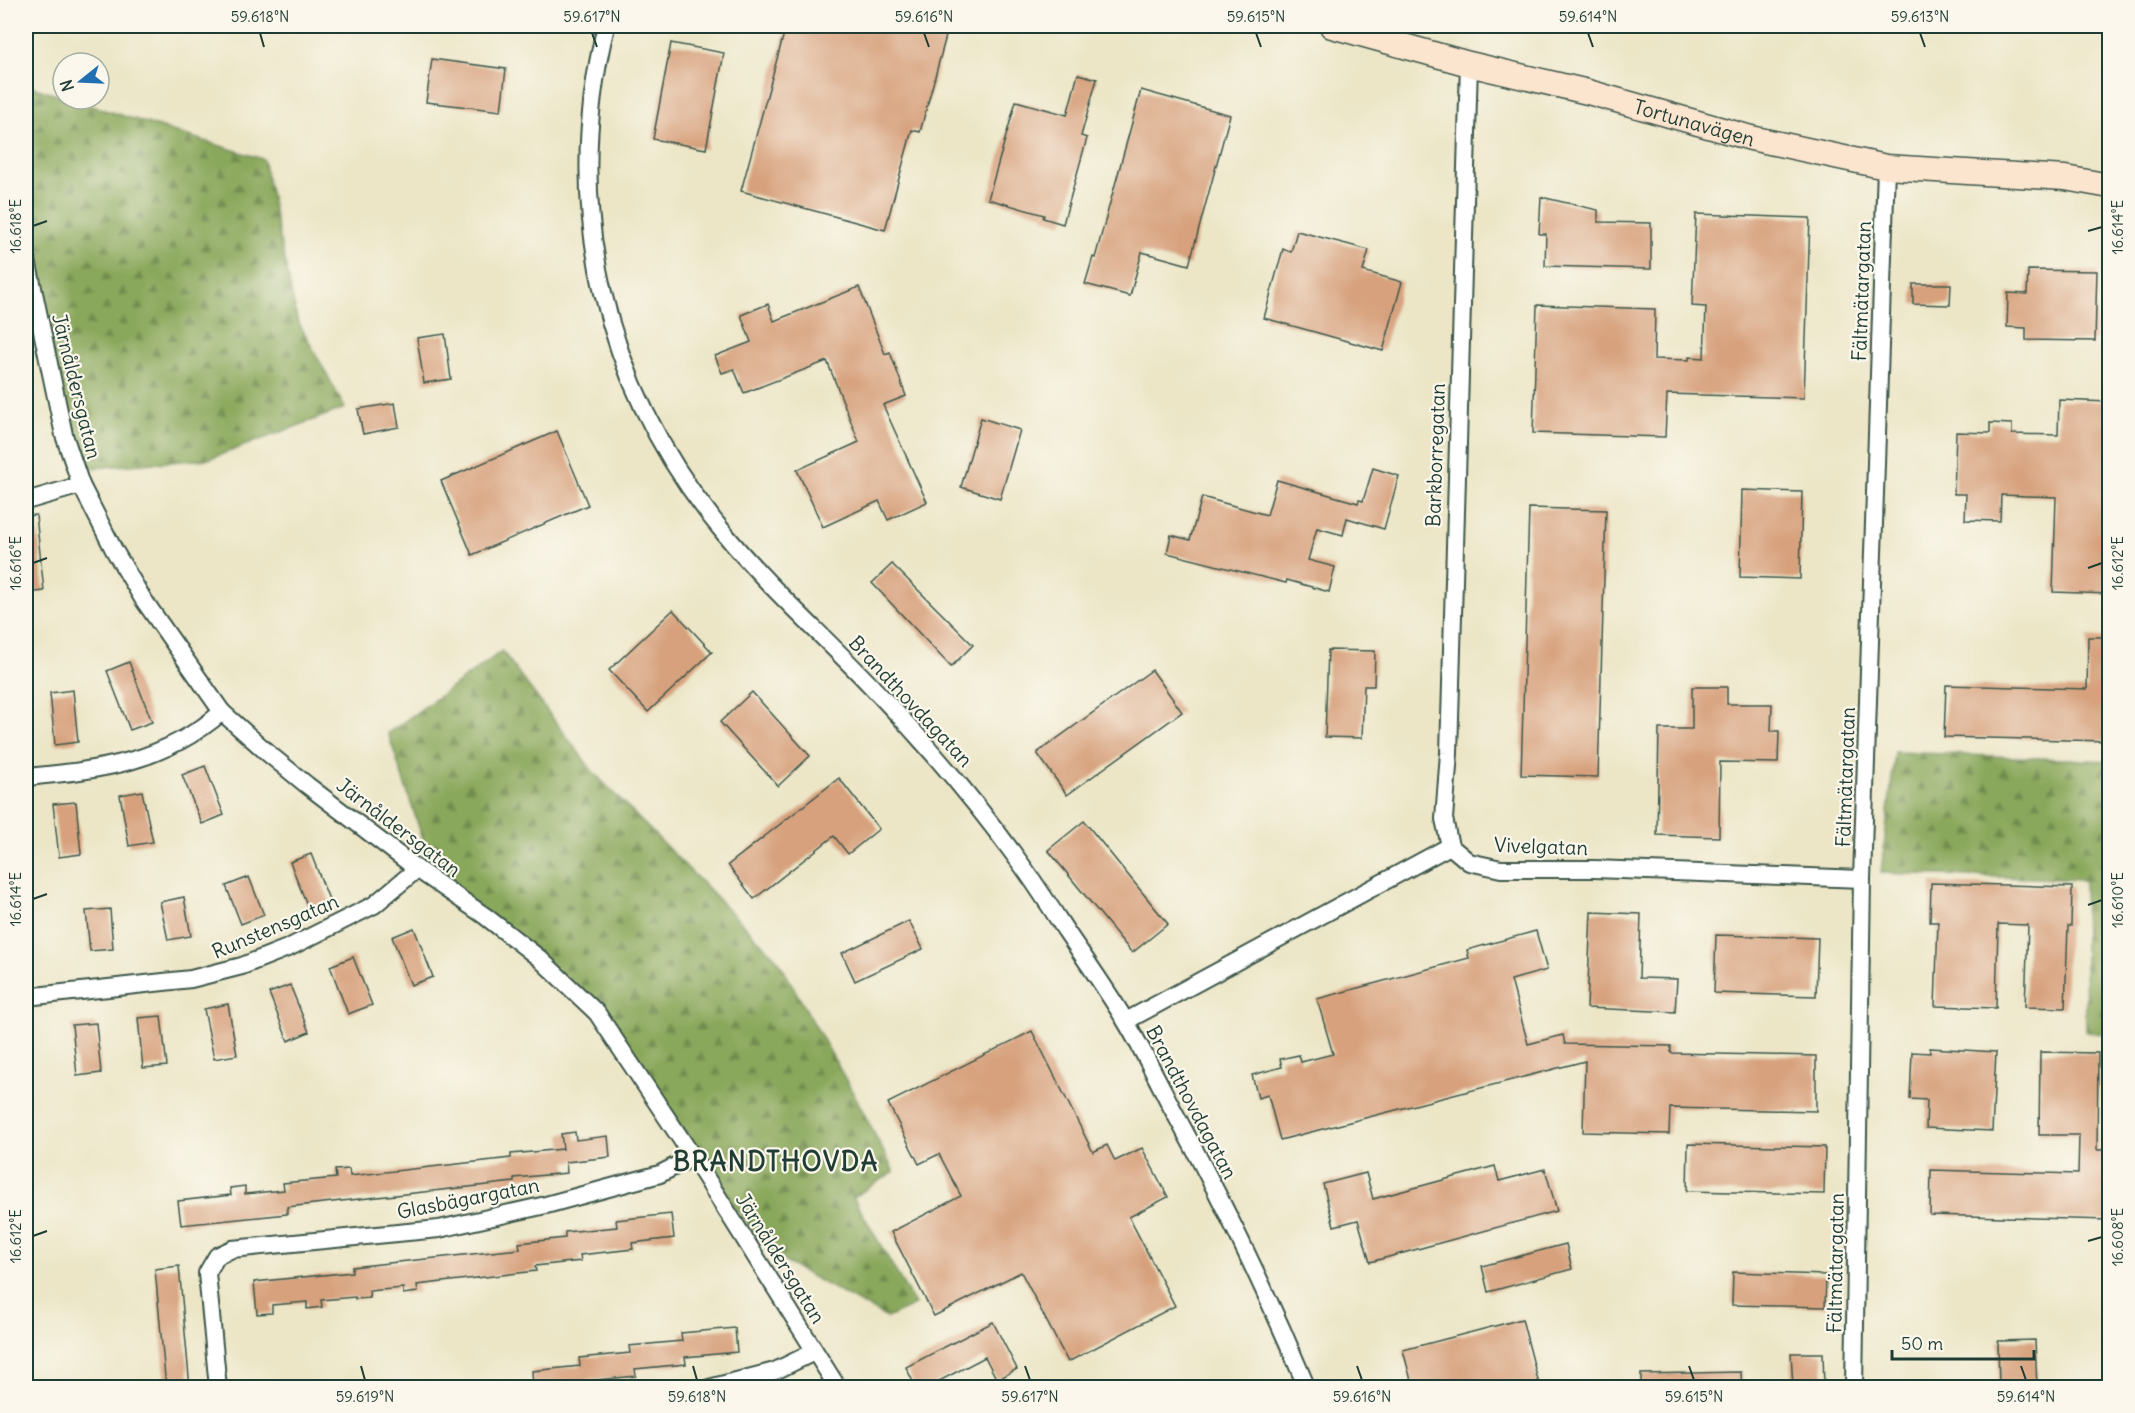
<svg xmlns="http://www.w3.org/2000/svg" width="2135" height="1413" font-family="Delius,sans-serif">
  <style>
    .forest { fill: url(#forest-firs); stroke: #547248; stroke-width: 1.5 }
    .building { fill: #d7a17d }
    .lines { fill: none; stroke-linecap: round; stroke-linejoin: round }
    .street-casing { stroke: #3e564a; stroke-width: 20 }
    .secondary-casing { stroke: #3e564a; stroke-width: 27 }
    .street { stroke: #fff; stroke-width: 16 }
    .secondary { stroke: #fce5cf; stroke-width: 24 }
    .ticks { fill: none; stroke: #1f3d34; stroke-width: 2 }
    .labels { text-anchor: middle; dominant-baseline: central; stroke-width: 4.5; stroke-linejoin: round; paint-order: stroke }
    .street-label { font-size: 20px; fill: #1f3d34; stroke: #fbf7ec }
    .district-label { font-size: 26px; font-weight: bold; letter-spacing: 1.5px; fill: #1f3d34; stroke: #fbf7ec }
    .neatline { fill: none; stroke: #1f3d34; stroke-width: 2 }
    .ticks-label { font-size: 15px; text-anchor: middle; fill: #1f3d34 }
  </style>
  <defs>
    <pattern id="forest-firs" width="22" height="20" patternUnits="userSpaceOnUse" patternTransform="scale(1.5)"><rect width="22" height="20" fill="#8aa85c"/><path d="M5 1l3.5 6h-7zM16 11l3.5 6h-7z" fill="#708a4d"/></pattern>
  </defs>
  <rect width="100%" height="100%" fill="#fbf7ec"/>
  <filter id="ink" filterUnits="userSpaceOnUse"><feTurbulence type="fractalNoise" baseFrequency=".0167" numOctaves="2"/><feDisplacementMap in="SourceGraphic" scale="12" xChannelSelector="R" yChannelSelector="G"/><feConvolveMatrix kernelMatrix="1 2 1 2 8 2 1 2 1" color-interpolation-filters="sRGB"/></filter>
  <filter id="wash" filterUnits="userSpaceOnUse"><feTurbulence type="fractalNoise" baseFrequency=".008" numOctaves="4" result="noise"/><feDisplacementMap in="SourceGraphic" scale="24" xChannelSelector="R" yChannelSelector="G"/><feGaussianBlur stdDeviation="1.35" result="paint"/><feColorMatrix in="noise" values="0 0 0 0 0 0 0 0 0 0 0 0 0 0 0 0 0 1.4 0 .05"/><feComposite in="paint" operator="in"/></filter>
  <g filter="url(#wash)">
    <rect width="100%" height="100%" fill="#ece6c7"/>
    <g class="forest">
      <polygon points="26,85 63,97 63,99 69,99 263,159 297,319 345,408 209,459 89,468 65,427 26,251"/>
      <polygon points="502,651 594,773 778,960 855,1096 894,1172 853,1197 915,1305 887,1318 774,1256 698,1163 589,1005 436,879 388,733"/>
      <polygon points="1895,752 2109,761 2109,1036 2086,1031 2084,880 1881,873"/>
    </g>
    <g id="blocks">
      <g class="building">
        <polygon points="786,26 908,26 946,36 920,132 912,130 885,230 741,191"/>
        <polygon points="671,43 724,53 706,149 653,139"/>
        <polygon points="432,59 506,69 501,111 426,102"/>
        <polygon points="1078,74 1097,79 1081,136 1087,138 1063,224 1043,218 1044,215 988,199 1016,101 1067,115"/>
        <polygon points="1141,90 1230,115 1189,265 1142,252 1130,296 1085,284 1093,257 1095,258"/>
        <polygon points="1541,197 1598,210 1598,222 1651,223 1651,269 1545,266 1546,234 1539,234"/>
        <polygon points="1696,214 1810,218 1804,398 1667,394 1665,437 1533,433 1537,305 1655,309 1654,359 1689,360 1689,357 1704,358 1706,307 1692,306"/>
        <polygon points="1297,231 1369,250 1363,271 1402,282 1383,351 1264,318 1283,249 1291,252"/>
        <polygon points="2028,270 2097,271 2095,341 2026,340 2026,328 2007,327 2008,293 2027,294"/>
        <polygon points="1913,284 1951,284 1950,305 1913,304"/>
        <polygon points="859,287 885,354 890,352 906,396 883,405 927,502 888,520 879,501 823,527 797,470 859,442 827,361 744,393 734,369 722,373 715,356 751,342 741,315 768,304 774,321"/>
        <polygon points="445,334 451,379 424,383 417,338"/>
        <polygon points="2059,400 2109,402 2109,594 2053,592 2056,497 2001,495 2000,521 1965,520 1966,494 1954,494 1956,432 1990,433 1990,423 2012,424 2012,434 2058,435"/>
        <polygon points="395,403 399,427 363,434 358,409"/>
        <polygon points="981,418 1020,430 1000,499 961,487"/>
        <polygon points="557,431 588,505 472,555 441,481"/>
        <polygon points="1373,468 1399,476 1384,529 1347,518 1343,535 1317,528 1308,560 1335,567 1329,592 1287,580 1286,583 1167,553 1171,535 1190,540 1202,497 1267,515 1277,480 1358,503 1359,500 1363,501"/>
        <polygon points="1742,490 1802,492 1800,579 1740,577"/>
        <polygon points="1529,508 1606,510 1598,777 1521,775"/>
        <polygon points="36,515 44,591 26,593 26,516"/>
        <polygon points="892,564 973,645 951,667 872,583"/>
        <polygon points="673,610 712,652 648,712 609,670"/>
        <polygon points="2088,637 2109,637 2109,741 1944,737 1946,685 2087,689"/>
        <polygon points="1328,650 1375,651 1374,686 1364,686 1362,738 1325,737"/>
        <polygon points="129,662 152,722 130,730 107,671"/>
        <polygon points="1152,670 1182,712 1067,795 1037,753"/>
        <polygon points="1692,687 1727,687 1727,704 1772,704 1771,731 1779,731 1778,763 1720,762 1719,837 1657,835 1659,729 1692,729"/>
        <polygon points="73,690 78,742 55,745 50,693"/>
        <polygon points="752,692 810,756 778,786 720,722"/>
        <polygon points="205,766 224,815 202,824 182,775"/>
        <polygon points="839,778 879,829 848,854 834,836 754,899 728,865"/>
        <polygon points="142,791 153,842 129,846 120,795"/>
        <polygon points="76,802 81,854 59,857 53,804"/>
        <polygon points="1084,821 1168,924 1132,953 1048,850"/>
        <polygon points="311,854 330,902 309,910 290,862"/>
        <polygon points="249,877 264,915 241,924 226,886"/>
        <polygon points="1931,883 2072,887 2071,926 2068,926 2065,1008 2025,1007 2028,925 1998,924 1996,1008 1935,1006 1938,922 1930,922"/>
        <polygon points="184,897 191,936 168,940 160,902"/>
        <polygon points="110,909 113,949 90,951 86,911"/>
        <polygon points="1591,912 1641,914 1639,978 1677,979 1675,1012 1587,1008"/>
        <polygon points="909,921 923,949 855,981 842,953"/>
        <polygon points="414,928 433,977 411,985 392,937"/>
        <polygon points="1536,931 1547,970 1511,980 1528,1044 1563,1035 1565,1044 1671,1046 1671,1053 1816,1056 1816,1111 1670,1108 1669,1134 1583,1132 1585,1061 1280,1140 1268,1095 1258,1098 1252,1075 1282,1067 1280,1059 1299,1055 1301,1062 1333,1054 1317,999 1469,958 1467,950"/>
        <polygon points="1716,935 1818,938 1816,996 1714,993"/>
        <polygon points="353,957 372,1005 348,1014 330,966"/>
        <polygon points="290,985 309,1032 288,1041 269,993"/>
        <polygon points="228,1004 237,1055 214,1059 204,1009"/>
        <polygon points="161,1016 167,1066 143,1068 138,1018"/>
        <polygon points="96,1023 101,1073 77,1076 72,1025"/>
        <polygon points="1032,1031 1093,1152 1107,1145 1115,1161 1142,1148 1168,1197 1129,1217 1175,1306 1068,1362 1021,1272 934,1316 891,1232 961,1196 939,1154 919,1164 888,1103"/>
        <polygon points="1930,1048 1996,1052 1992,1131 1926,1128 1927,1100 1910,1099 1912,1052 1930,1053"/>
        <polygon points="2040,1052 2098,1053 2097,1150 2109,1150 2109,1220 1930,1215 1931,1170 2078,1174 2079,1135 2039,1135"/>
        <polygon points="575,1132 576,1140 608,1136 610,1157 566,1162 567,1173 514,1178 514,1182 287,1207 287,1214 181,1225 178,1201 231,1195 230,1188 245,1186 245,1194 284,1190 283,1183 336,1178 335,1170 349,1169 350,1176 511,1158 511,1154 563,1149 561,1134"/>
        <polygon points="1688,1144 1825,1147 1824,1194 1687,1191"/>
        <polygon points="1495,1166 1499,1181 1545,1169 1557,1211 1370,1262 1358,1220 1334,1226 1323,1184 1366,1173 1373,1199"/>
        <polygon points="671,1214 674,1238 632,1243 633,1249 580,1255 581,1261 535,1266 536,1271 417,1285 418,1292 403,1294 403,1288 369,1291 370,1298 355,1299 355,1297 321,1300 322,1307 307,1309 307,1302 272,1305 272,1313 257,1314 254,1282 352,1272 352,1267 520,1249 519,1243 565,1238 565,1232 617,1227 616,1220"/>
        <polygon points="1566,1244 1572,1269 1488,1292 1482,1266"/>
        <polygon points="179,1266 190,1388 166,1388 155,1269"/>
        <polygon points="1733,1272 1826,1275 1825,1307 1732,1305"/>
        <polygon points="1522,1319 1540,1388 1413,1388 1403,1350"/>
        <polygon points="993,1322 1017,1369 997,1380 985,1357 926,1388 916,1388 906,1367"/>
        <polygon points="735,1328 737,1352 685,1357 686,1364 635,1369 636,1376 587,1381 588,1388 533,1388 532,1371 580,1366 579,1358 630,1353 629,1346 682,1341 681,1333"/>
        <polygon points="2035,1340 2037,1388 1999,1388 1998,1341"/>
        <polygon points="1791,1353 1823,1353 1824,1388 1793,1388"/>
        <polygon points="1741,1372 1742,1388 1641,1388 1641,1374"/>
      </g>
    </g>
  </g>
  <g filter="url(#ink)">
    <use href="#blocks" fill-opacity="0" stroke="#3e564a" stroke-width="1.5"/>
    <g class="lines">
      <g class="street-casing">
        <g id="street">
          <path d="M606,26c-45,181 -2,363 118,507 45,55 100,103 149,155 53,55 103,114 148,176 16,22 30,44 45,67 19,28 39,56 57,86 18,29 33,60 49,91 50,91 95,184 135,280"/>
          <polyline points="26,255 64,435 81,485 114,550 143,599 222,712 269,754 307,785 417,869 485,916 539,958 597,1013 693,1157 838,1388"/>
          <polyline points="26,501 81,485"/>
          <path d="M26,777c74,-7 137,-14 196,-65"/>
          <polyline points="1450,846 1444,819 1449,753 1469,64"/>
          <polyline points="26,997 191,979 242,966 290,947 374,905 417,869"/>
          <polyline points="1126,1021 1450,846 1469,862 1501,869 1594,869 1862,879"/>
          <polyline points="218,1388 207,1273 217,1256 232,1249 439,1229 546,1205 660,1174 693,1157"/>
          <polyline points="709,1388 775,1371 814,1352"/>
          <polyline points="1854,1388 1862,879 1886,167"/>
        </g>
      </g>
      <g class="secondary-casing">
        <g id="secondary">
          <path id="s1" d="M1332,26l137,38 119,28 163,46 135,29 179,11 45,8"/>
        </g>
      </g>
      <use href="#street" class="street"/>
      <use href="#secondary" class="secondary"/>
    </g>
  </g>
  <path class="ticks" d="M260,33l4,14M592,33l5,14M924,33l5,14M1256,33l5,14M1588,33l5,14M1920,33l5,14M33,226l14,-5M2088,231l14,-4M33,563l14,-5M2088,568l14,-5M33,899l14,-5M2088,905l14,-5M33,1236l14,-5M2088,1241l14,-4M361,1366l4,14M693,1366l4,14M1025,1366l5,14M1357,1366l5,14M1689,1366l5,14M2021,1366l5,14"/>
  <g class="labels">
    <g class="street-label">
      <text stroke="none"><textPath href="#s1" startOffset="375">Tortunavägen</textPath></text>
      <text transform="translate(1861 291) rotate(-88)">Fältmätargatan</text>
      <text transform="translate(77 386) rotate(76)">Järnåldersgatan</text>
      <text transform="translate(1435 455) rotate(-88)">Barkborregatan</text>
      <text transform="translate(911 701) rotate(47)">Brandthovdagatan</text>
      <text transform="translate(1845 777) rotate(-88)">Fältmätargatan</text>
      <text transform="translate(399 827) rotate(37)">Järnåldersgatan</text>
      <text transform="translate(1541 846) rotate(2)">Vivelgatan</text>
      <text transform="translate(275 926) rotate(-23)">Runstensgatan</text>
      <text transform="translate(1192 1102) rotate(62)">Brandthovdagatan</text>
      <text transform="translate(468 1198) rotate(-11)">Glasbägargatan</text>
      <text transform="translate(781 1258) rotate(58)">Järnåldersgatan</text>
      <text transform="translate(1835 1263) rotate(-89)">Fältmätargatan</text>
    </g>
    <g class="district-label">
      <text x="776" y="1161">BRANDTHOVDA</text>
    </g>
  </g>
  <rect width="2135" height="1413" fill="none" stroke="#fbf7ec" stroke-width="66"/>
  <g transform="translate(81 81) rotate(252)"><circle r="28" fill="#fbf7ec" stroke="#a3ada2" stroke-width="1.5"/>
  <path d="M0-4.5L10 22L0 15L-10 22Z" fill="#1f6fb2"/>
  <text y="-9" font-size="16" font-weight="bold" text-anchor="middle" fill="#1f3d34">N</text>
  </g>
  <path d="M1892 1350v9h142v-9" fill="none" stroke="#1f3d34" stroke-width="3"/>
  <text x="1901" y="1350" font-size="18" fill="#1f3d34" stroke="#fbf7ec" stroke-width="4.5" paint-order="stroke">50 m</text>
  <rect x="33" y="33" width="2069" height="1347" class="neatline"/>
  <g class="ticks-label">
    <text x="260" y="22">59.618°N</text>
    <text x="592" y="22">59.617°N</text>
    <text x="924" y="22">59.616°N</text>
    <text x="1256" y="22">59.615°N</text>
    <text x="1588" y="22">59.614°N</text>
    <text x="1920" y="22">59.613°N</text>
    <text transform="translate(16 226) rotate(-90)" y="5">16.618°E</text>
    <text transform="translate(2118 227) rotate(-90)" y="5">16.614°E</text>
    <text transform="translate(16 563) rotate(-90)" y="5">16.616°E</text>
    <text transform="translate(2118 563) rotate(-90)" y="5">16.612°E</text>
    <text transform="translate(16 899) rotate(-90)" y="5">16.614°E</text>
    <text transform="translate(2118 900) rotate(-90)" y="5">16.610°E</text>
    <text transform="translate(16 1236) rotate(-90)" y="5">16.612°E</text>
    <text transform="translate(2118 1237) rotate(-90)" y="5">16.608°E</text>
    <text x="365" y="1402">59.619°N</text>
    <text x="697" y="1402">59.618°N</text>
    <text x="1030" y="1402">59.617°N</text>
    <text x="1362" y="1402">59.616°N</text>
    <text x="1694" y="1402">59.615°N</text>
    <text x="2026" y="1402">59.614°N</text>
  </g>
</svg>
